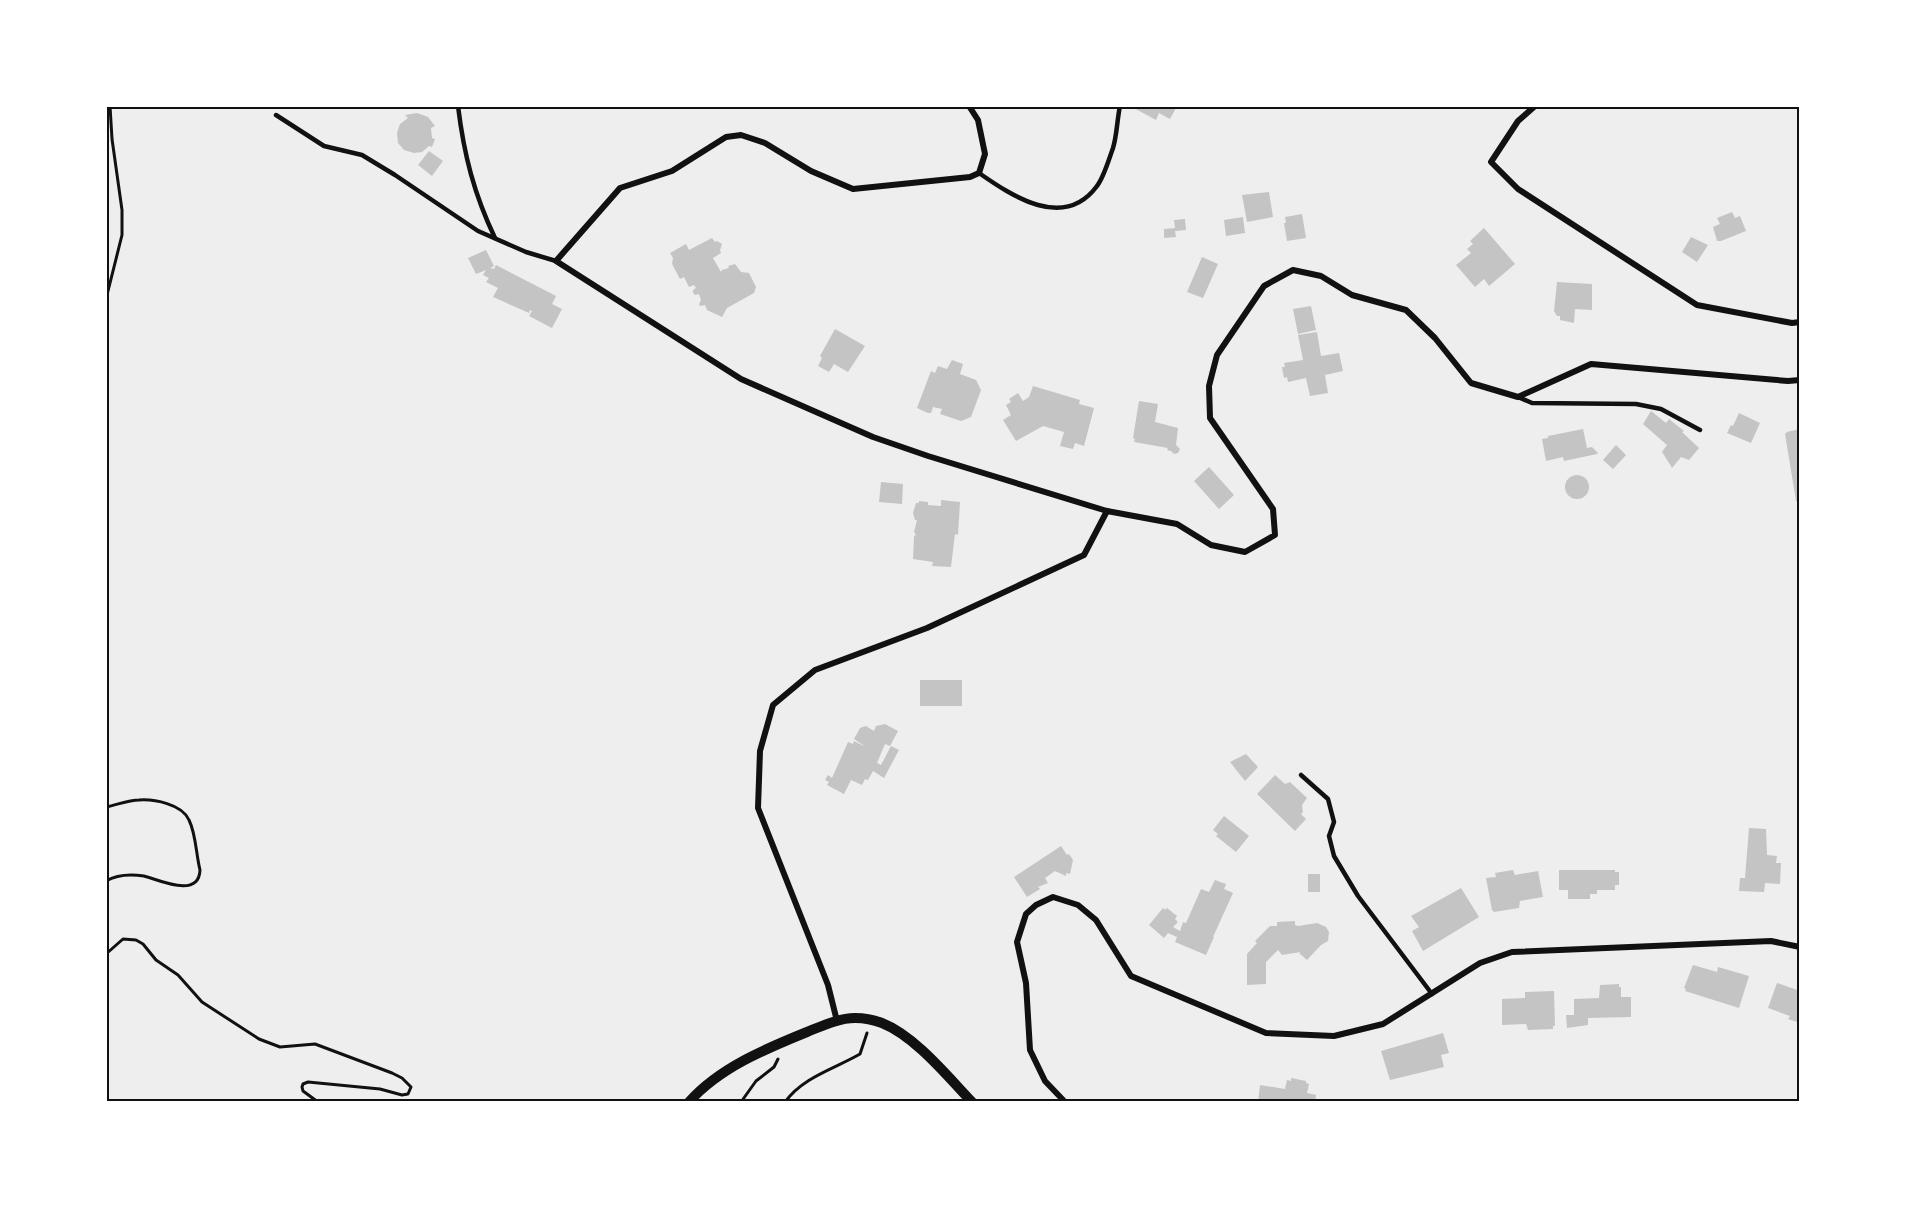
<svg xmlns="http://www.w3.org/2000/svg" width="1906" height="1208" font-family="Cabin,sans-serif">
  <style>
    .green { fill: #eee }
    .building { fill: #c4c4c4 }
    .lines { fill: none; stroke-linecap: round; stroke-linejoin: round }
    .path { stroke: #111; stroke-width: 3 }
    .service { stroke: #111; stroke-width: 4.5 }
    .minor { stroke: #111; stroke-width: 6 }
    .tertiary { stroke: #111; stroke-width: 10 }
    .neatline { fill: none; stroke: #111; stroke-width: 2 }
  </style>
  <rect width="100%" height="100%" fill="#fff"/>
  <polygon class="green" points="107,107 1799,107 1799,1101 107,1102"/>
  <g class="building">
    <polygon points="1130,106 1177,106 1170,119 1159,113 1156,120"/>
    <polygon points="417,113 428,117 435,126 431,128 432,138 435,139 432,147 429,146 422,152 414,153 404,150 398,143 397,133 400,124 408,118 405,115"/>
    <polygon points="429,151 443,161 432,176 418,165"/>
    <polygon points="1269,192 1273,217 1247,222 1242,195"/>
    <polygon points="1732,212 1735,218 1740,216 1746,231 1721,241 1717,241 1713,227 1720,224 1717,218"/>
    <polygon points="1302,214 1306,238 1287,241 1284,223 1286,223 1285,217"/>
    <polygon points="1243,217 1245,233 1226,236 1224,220"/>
    <polygon points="1185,219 1186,230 1175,231 1176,237 1164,238 1164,229 1175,228 1174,220"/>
    <polygon points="1484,228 1515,264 1489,286 1484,279 1475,287 1456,265 1471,253 1467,249 1473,244 1470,241"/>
    <polygon points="1691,237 1708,245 1697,262 1682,252"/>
    <polygon points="712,238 715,242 717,241 722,244 720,250 721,253 713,258 721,272 722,270 729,268 728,266 735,264 741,272 749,273 756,287 754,293 727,308 722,317 707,310 705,305 700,306 699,304 701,300 699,294 695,295 693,293 693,290 696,288 694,285 689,287 684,277 680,279 672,264 673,258 670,253 686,244 689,250"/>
    <polygon points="486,250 494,266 490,268 494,269 496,265 556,296 552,304 562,309 552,328 529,316 532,311 530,310 529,313 493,297 498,288 486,282 489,278 483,275 486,270 476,274 468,258"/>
    <polygon points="1202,257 1218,264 1203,298 1187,292"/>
    <polygon points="1557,282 1592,284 1592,310 1575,309 1574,323 1560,320 1560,316 1557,316 1554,311"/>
    <polygon points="1311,306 1316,330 1298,334 1293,309"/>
    <polygon points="835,329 865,346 848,372 834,364 829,372 818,366 822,358 820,356"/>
    <polygon points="1317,332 1321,356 1339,353 1343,371 1325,375 1328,393 1310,396 1306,378 1288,382 1287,377 1284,378 1282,367 1285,367 1284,363 1303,360 1298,335"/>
    <polygon points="952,360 963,364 960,374 976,380 981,390 971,417 961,421 940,414 942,409 933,407 931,413 928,413 917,408 931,371 935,373 938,366 947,369"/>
    <polygon points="1033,386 1080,400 1079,404 1094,408 1084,446 1075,443 1073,449 1060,446 1064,432 1043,426 1016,441 1003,420 1011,415 1006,405 1011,402 1009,399 1018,393 1023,401 1029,397"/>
    <polygon points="1139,401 1158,404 1155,422 1178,428 1176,445 1180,449 1178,453 1174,454 1171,451 1167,450 1168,448 1134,442 1135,439 1133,438"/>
    <polygon points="1651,411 1666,423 1669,419 1684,431 1682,432 1699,448 1689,460 1681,457 1672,468 1671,466 1662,452 1667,445 1643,424"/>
    <polygon points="1739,413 1760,423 1751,443 1727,433 1731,425 1733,426"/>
    <polygon points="1583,429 1587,448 1592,447 1598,453 1597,454 1564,461 1563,457 1546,461 1542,439 1548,438 1548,436"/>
    <polygon points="1800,429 1800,501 1796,501 1785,434 1787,432"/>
    <polygon points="1616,445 1626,455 1613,469 1603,460"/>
    <polygon points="1209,467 1234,495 1219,509 1194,481"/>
    <circle cx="1577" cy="487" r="12"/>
    <polygon points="881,482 903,484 902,504 879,502"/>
    <polygon points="941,500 960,502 958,535 955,534 951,567 932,566 933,562 913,559 914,536 916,535 914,532 917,520 915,520 913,513 916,503 919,503 919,501 928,502 928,505 941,506"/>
    <rect x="920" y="680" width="42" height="26"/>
    <polygon points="885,724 898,731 890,746 885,744 877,763 881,765 891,746 899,750 884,778 873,771 868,780 865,779 862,785 851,780 844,794 827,785 829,782 825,780 828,775 832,778 848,742 853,744 854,741 866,747 854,739 860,728 866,726 874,731 876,726"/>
    <polygon points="1246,754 1258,767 1245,781 1230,762"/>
    <polygon points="1275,775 1285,784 1290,782 1307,798 1302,805 1303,812 1301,814 1306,819 1295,831 1257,794"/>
    <polygon points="1224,816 1249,836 1236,852 1216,836 1218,834 1213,830"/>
    <polygon points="1749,828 1766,829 1767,855 1777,856 1776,863 1781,863 1780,884 1765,883 1764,892 1739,891 1740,878 1745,878"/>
    <polygon points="1061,846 1067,855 1069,854 1073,860 1070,874 1066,873 1066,876 1055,871 1045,878 1048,883 1038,887 1040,889 1027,897 1014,877"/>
    <polygon points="1513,870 1515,875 1538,871 1543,897 1520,901 1519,908 1494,912 1492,910 1486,878 1496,877 1495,873"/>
    <polygon points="1559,870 1615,870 1615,872 1619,872 1619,885 1615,885 1615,890 1597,890 1597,894 1590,894 1590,899 1568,899 1568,890 1559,890"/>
    <rect x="1308" y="874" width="12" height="18"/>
    <polygon points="1215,880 1226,884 1224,889 1233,893 1213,937 1214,937 1206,955 1175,942 1177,937 1168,933 1164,938 1149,925 1163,908 1165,910 1167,908 1177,916 1175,919 1178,922 1173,927 1180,931 1183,922 1186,923 1201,889 1209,892"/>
    <polygon points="1461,888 1479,917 1423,951 1412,931 1419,927 1411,916"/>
    <polygon points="1295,921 1295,925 1298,926 1317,923 1326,927 1329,932 1328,941 1321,945 1307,960 1299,953 1301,952 1282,955 1278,950 1266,962 1266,984 1247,985 1247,954 1257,943 1255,941 1270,926 1277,926 1277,922"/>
    <polygon points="1693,965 1717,972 1718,967 1749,976 1739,1008 1685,991 1686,989 1684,988"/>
    <polygon points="1777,983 1800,991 1800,1023 1788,1019 1790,1016 1768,1008"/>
    <polygon points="1619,984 1619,987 1621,987 1621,997 1631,997 1631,1017 1588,1018 1588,1025 1567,1028 1566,1015 1574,1015 1574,999 1599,998 1600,985"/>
    <polygon points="1554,991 1555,1026 1553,1026 1553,1029 1528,1030 1526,1024 1502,1025 1502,999 1525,998 1525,992"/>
    <polygon points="1443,1033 1449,1053 1441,1055 1444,1067 1390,1080 1381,1051"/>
    <polygon points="1291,1078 1306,1081 1306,1083 1309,1084 1307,1093 1316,1095 1315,1102 1258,1102 1260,1085 1285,1089 1287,1080 1291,1081"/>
  </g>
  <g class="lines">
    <g class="path">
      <polyline points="106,299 122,235 122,210 112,139 110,106"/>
      <path d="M106,807c11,-2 22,-7 33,-7 15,-1 43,4 50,20 7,14 7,34 11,50 -1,29 -41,10 -56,6 -13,-2 -26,-2 -38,5"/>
      <polyline points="106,954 123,939 136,940 143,944 156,960 178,975 202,1002 259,1039 280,1047 315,1044 392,1073 402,1078 411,1087 408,1094 402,1095 380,1089 308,1082 303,1084 302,1087 303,1091 318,1102"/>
      <polyline points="741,1102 756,1081 774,1067 778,1059"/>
      <path d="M785,1102c18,-25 49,-33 75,-48l7,-21"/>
    </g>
    <g class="service">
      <path d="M458,106c6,49 16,88 37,132"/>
      <polyline points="276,115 324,146 362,155 395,175 478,231 526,252 556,261"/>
      <path d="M979,173c33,23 85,58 118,13 7,-9 12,-27 16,-38 4,-13 4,-28 7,-42"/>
      <polyline points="1518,397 1532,403 1636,404 1661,409 1700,430"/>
      <polyline points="1301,775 1328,799 1334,822 1329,836 1334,856 1358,896 1432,994"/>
    </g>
    <g class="minor">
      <polyline points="969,106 978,120 985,154 979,173 970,177 853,189 811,171 765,143 741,135 726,137 672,171 620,188 556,261 741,379 873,437 928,456 1107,511 1177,524 1211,545 1245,552 1275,535 1273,509 1210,418 1209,386 1217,355 1264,286 1293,270 1321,276 1352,295 1406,310 1435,338 1471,383 1518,397 1591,364 1788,381 1800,380"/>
      <polyline points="1535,106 1518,121 1491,162 1518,189 1697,305 1792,323 1800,322"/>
      <polyline points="837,1021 828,985 758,808 760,751 773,705 815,670 927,628 1084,555 1107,511"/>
      <polyline points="1065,1102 1045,1081 1030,1050 1026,983 1017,942 1026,914 1036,905 1053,897 1078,905 1096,920 1131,976 1266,1033 1334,1036 1383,1024 1480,963 1512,952 1771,941 1800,947"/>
    </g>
    <path class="tertiary" d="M689,1102c30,-34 76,-53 118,-70 15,-6 32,-14 48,-14 9,0 19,2 27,5 33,13 66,54 90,79"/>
  </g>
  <rect width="1906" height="1208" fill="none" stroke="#ffffff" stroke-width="216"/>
  <rect x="108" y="108" width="1690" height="992" class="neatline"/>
</svg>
